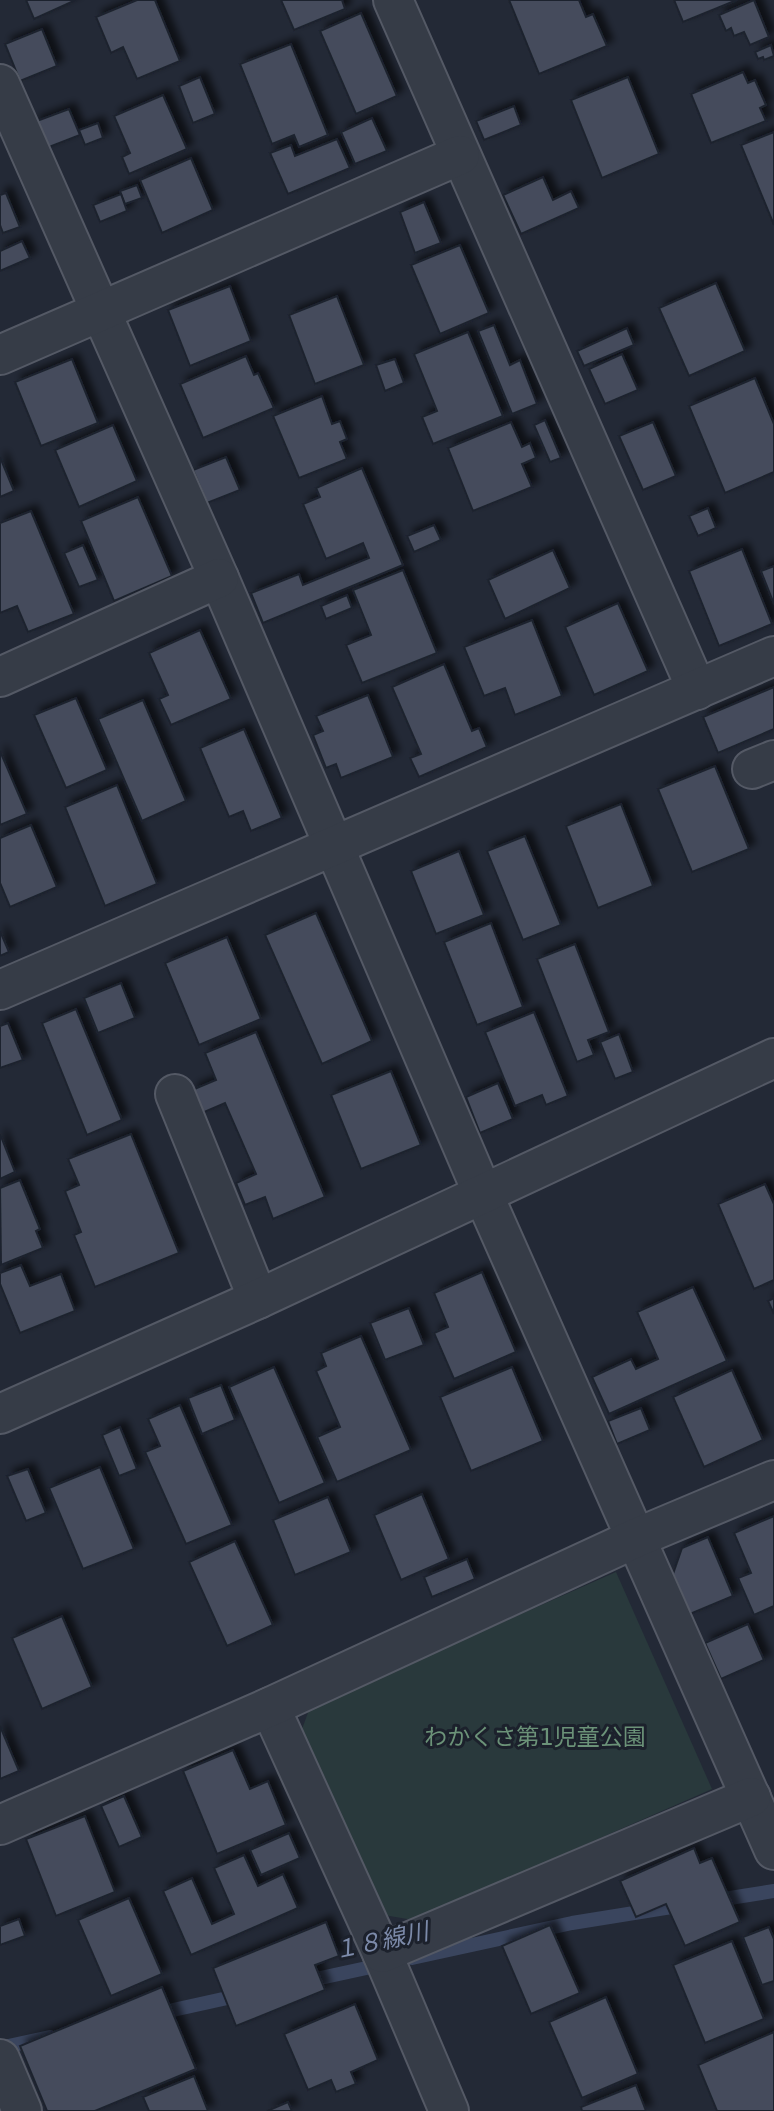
<svg xmlns="http://www.w3.org/2000/svg" width="774" height="2111" font-family="'DejaVu Sans','Noto Sans JP',sans-serif">
  <style>
    .green { fill: #29393c }
    .lines { fill: none; stroke-linecap: round; stroke-linejoin: round }
    .stream { stroke: #3a455e; stroke-width: 14 }
    .building { fill: #444c5b; stroke: #1e232e; stroke-width: 2; filter: url(#shadow) }
    .minor-casing { stroke: #545965; stroke-width: 42 }
    .minor { stroke: #363c47; stroke-width: 38 }
    .labels { text-anchor: middle; dominant-baseline: central; stroke-width: 6; stroke-linejoin: round; paint-order: stroke }
    .park-label { font-size: 23px; fill: #6b9278; stroke: #1c212c }
    .water-label { font-size: 24px; font-style: italic; fill: #7c8aa9; stroke: #1c212c }
  </style>
  <defs>
    <filter id="shadow"><feDropShadow dx="6" dy="-6" stdDeviation="3.5" flood-color="#0009"/></filter>
  </defs>
  <rect width="100%" height="100%" fill="#232936"/>
  <polygon class="green" points="616,1572 712,1789 413,1920 384,1915 301,1732 310,1707"/>
  <g class="lines">
    <g class="stream">
      <polyline points="711,1901 774,1891"/>
      <polyline points="412,1958 572,1923 684,1905"/>
      <polyline points="302,1982 385,1964"/>
      <polyline points="155,2014 241,1995"/>
      <polyline points="0,2048 50,2037"/>
    </g>
  </g>
  <g class="building">
    <polygon points="26,0 76,0 34,19"/>
    <polygon points="137,0 155,0 180,61 137,79 123,47 111,53 96,17"/>
    <polygon points="281,0 342,0 345,9 294,30"/>
    <polygon points="509,0 579,0 586,17 593,14 607,46 539,74"/>
    <polygon points="674,0 737,0 683,22"/>
    <polygon points="754,0 769,37 750,45 744,32 734,36 731,28 726,31 719,15"/>
    <polygon points="361,13 397,96 356,114 320,31"/>
    <polygon points="42,29 57,66 20,81 5,44"/>
    <polygon points="291,44 328,135 299,147 294,135 272,144 240,64"/>
    <polygon points="771,45 774,56 764,60 763,57 758,59 755,52"/>
    <polygon points="743,72 748,83 755,80 766,105 760,108 766,121 711,143 691,94"/>
    <polygon points="200,77 215,114 193,123 179,86"/>
    <polygon points="628,77 659,154 602,178 571,100"/>
    <polygon points="163,95 187,149 129,174 122,157 130,153 114,116"/>
    <polygon points="514,106 521,125 484,140 476,121"/>
    <polygon points="69,109 80,135 44,149 34,122"/>
    <polygon points="372,118 387,151 355,164 341,132"/>
    <polygon points="98,123 103,138 85,145 79,130"/>
    <polygon points="774,132 774,225 741,145"/>
    <polygon points="337,139 350,168 288,194 270,153 291,145 295,156"/>
    <polygon points="191,158 213,210 162,233 140,180"/>
    <polygon points="543,177 553,200 571,191 579,208 521,234 503,195"/>
    <polygon points="137,185 142,198 125,204 120,191"/>
    <polygon points="6,193 20,227 3,233 0,225 0,195"/>
    <polygon points="121,194 127,211 100,222 93,205"/>
    <polygon points="424,202 441,243 415,253 400,212"/>
    <polygon points="22,241 30,258 0,271 0,251"/>
    <polygon points="460,245 489,313 440,334 411,265"/>
    <polygon points="716,283 745,351 689,376 659,308"/>
    <polygon points="230,286 251,341 190,366 168,310"/>
    <polygon points="337,296 364,365 315,384 289,315"/>
    <polygon points="494,325 510,365 520,360 537,404 512,414 478,331"/>
    <polygon points="627,328 634,345 584,366 577,351"/>
    <polygon points="468,332 503,416 433,444 422,417 437,411 414,354"/>
    <polygon points="622,354 638,390 605,404 589,369"/>
    <polygon points="246,356 254,375 258,373 274,408 203,438 180,384"/>
    <polygon points="72,359 98,423 41,446 15,382"/>
    <polygon points="395,359 404,383 385,391 376,365"/>
    <polygon points="755,378 774,424 774,472 725,493 689,406"/>
    <polygon points="322,396 332,424 340,421 347,439 340,442 347,459 299,478 273,416"/>
    <polygon points="545,420 561,458 550,462 534,425"/>
    <polygon points="511,422 522,447 530,443 536,458 522,464 532,487 473,511 448,448"/>
    <polygon points="653,422 676,476 643,490 619,436"/>
    <polygon points="113,425 137,481 79,507 55,450"/>
    <polygon points="0,457 14,491 0,497"/>
    <polygon points="226,457 240,490 207,503 193,470"/>
    <polygon points="362,468 403,565 263,623 251,593 299,574 303,585 369,558 363,543 326,559 303,504 320,497 316,488"/>
    <polygon points="138,497 172,576 114,601 81,521"/>
    <polygon points="708,508 716,528 698,536 689,516"/>
    <polygon points="31,511 74,614 28,632 17,606 0,613 0,523"/>
    <polygon points="434,525 441,540 414,552 407,536"/>
    <polygon points="83,545 98,580 79,587 64,553"/>
    <polygon points="742,549 772,624 719,646 689,571"/>
    <polygon points="553,550 570,588 505,619 488,580"/>
    <polygon points="774,566 774,604 761,571"/>
    <polygon points="403,570 437,653 362,683 346,645 371,635 353,590"/>
    <polygon points="347,595 352,608 326,619 321,606"/>
    <polygon points="618,603 648,671 594,695 565,627"/>
    <polygon points="532,620 562,696 515,715 505,688 484,696 464,647"/>
    <polygon points="200,630 231,699 171,725 159,699 168,695 149,653"/>
    <polygon points="444,664 472,731 479,728 487,747 419,777 410,758 421,754 392,687"/>
    <polygon points="774,687 774,729 718,753 703,717"/>
    <polygon points="368,695 393,757 341,778 336,764 326,768 313,735 323,731 316,716"/>
    <polygon points="76,698 107,770 66,788 34,715"/>
    <polygon points="143,700 186,801 142,821 98,719"/>
    <polygon points="244,729 282,818 251,831 243,811 229,817 200,748"/>
    <polygon points="0,751 27,814 0,825"/>
    <polygon points="715,766 749,849 692,872 658,789"/>
    <polygon points="117,785 157,884 105,906 65,807"/>
    <polygon points="621,804 653,886 598,908 566,826"/>
    <polygon points="31,825 57,887 10,907 0,883 0,838"/>
    <polygon points="525,836 561,925 523,940 487,851"/>
    <polygon points="459,851 484,915 436,934 411,871"/>
    <polygon points="316,913 372,1041 322,1064 265,935"/>
    <polygon points="491,923 523,1007 477,1025 444,942"/>
    <polygon points="0,931 9,952 0,956"/>
    <polygon points="227,937 261,1019 199,1045 165,963"/>
    <polygon points="575,944 609,1032 588,1040 594,1055 577,1062 537,959"/>
    <polygon points="121,983 135,1018 98,1033 84,998"/>
    <polygon points="76,1009 122,1120 87,1135 42,1023"/>
    <polygon points="534,1012 568,1096 546,1105 542,1095 515,1106 485,1032"/>
    <polygon points="8,1023 23,1060 0,1068 0,1026"/>
    <polygon points="256,1032 325,1197 273,1219 265,1197 245,1205 236,1183 256,1174 225,1103 202,1113 192,1090 216,1080 205,1053"/>
    <polygon points="619,1034 633,1072 615,1079 600,1042"/>
    <polygon points="391,1071 421,1145 361,1169 331,1095"/>
    <polygon points="498,1083 513,1119 480,1133 466,1097"/>
    <polygon points="0,1134 15,1172 0,1179"/>
    <polygon points="131,1134 179,1253 95,1287 74,1235 81,1232 65,1191 79,1185 68,1159"/>
    <polygon points="20,1180 40,1229 36,1231 43,1248 1,1265 0,1188"/>
    <polygon points="765,1184 774,1204 774,1280 754,1289 718,1204"/>
    <polygon points="21,1265 30,1286 61,1274 75,1311 20,1333 0,1284 0,1273"/>
    <polygon points="482,1272 516,1352 454,1379 434,1333 448,1327 434,1293"/>
    <polygon points="693,1287 727,1361 609,1414 592,1377 631,1359 636,1369 658,1359 637,1312"/>
    <polygon points="774,1298 774,1314 768,1301"/>
    <polygon points="409,1308 424,1345 385,1360 370,1323"/>
    <polygon points="361,1336 411,1450 337,1482 317,1437 340,1427 316,1371 326,1366 321,1353"/>
    <polygon points="274,1367 325,1483 279,1503 229,1387"/>
    <polygon points="512,1367 543,1441 471,1471 440,1397"/>
    <polygon points="732,1370 763,1440 704,1467 673,1397"/>
    <polygon points="221,1385 235,1420 202,1434 188,1398"/>
    <polygon points="180,1405 232,1525 186,1544 145,1452 160,1446 148,1419"/>
    <polygon points="641,1408 650,1430 617,1444 608,1421"/>
    <polygon points="120,1427 137,1469 119,1476 102,1435"/>
    <polygon points="100,1467 134,1549 83,1569 49,1488"/>
    <polygon points="28,1469 46,1513 26,1521 7,1476"/>
    <polygon points="422,1494 449,1559 401,1580 374,1515"/>
    <polygon points="328,1497 351,1552 295,1575 273,1520"/>
    <polygon points="774,1516 774,1606 754,1615 738,1578 751,1573 734,1533"/>
    <polygon points="708,1537 733,1596 690,1614 673,1574 682,1548"/>
    <polygon points="235,1541 273,1625 227,1646 189,1562"/>
    <polygon points="467,1559 475,1579 432,1597 424,1577"/>
    <polygon points="62,1616 92,1687 42,1709 12,1638"/>
    <polygon points="748,1624 764,1660 721,1679 705,1643"/>
    <polygon points="0,1726 19,1771 0,1779"/>
    <polygon points="233,1750 250,1789 268,1781 286,1825 217,1854 183,1771"/>
    <polygon points="124,1796 142,1837 119,1847 101,1806"/>
    <polygon points="85,1816 115,1892 56,1916 26,1839"/>
    <polygon points="289,1833 300,1858 261,1875 250,1850"/>
    <polygon points="694,1848 700,1863 712,1858 740,1922 685,1946 666,1904 636,1917 620,1881"/>
    <polygon points="244,1855 258,1886 283,1874 298,1908 191,1955 163,1891 192,1878 212,1924 234,1914 214,1868"/>
    <polygon points="129,1898 162,1974 111,1996 78,1920"/>
    <polygon points="19,1919 25,1936 0,1945 0,1926"/>
    <polygon points="326,1922 339,1956 315,1965 325,1990 236,2026 213,1968"/>
    <polygon points="550,1925 580,1993 531,2014 502,1946"/>
    <polygon points="769,1927 774,1939 774,1981 762,1985 743,1937"/>
    <polygon points="732,1941 764,2019 705,2043 673,1965"/>
    <polygon points="162,1987 196,2069 95,2111 47,2111 20,2046"/>
    <polygon points="606,1997 638,2074 582,2098 549,2022"/>
    <polygon points="355,2004 378,2060 351,2072 356,2084 336,2092 331,2080 308,2090 284,2034"/>
    <polygon points="774,2032 774,2111 717,2111 698,2065"/>
    <polygon points="194,2076 208,2111 149,2111 143,2097"/>
    <polygon points="636,2085 646,2111 582,2111 581,2107"/>
    <polygon points="288,2102 292,2111 267,2111"/>
  </g>
  <g class="lines">
    <g class="minor-casing">
      <g id="minor">
        <polyline points="393,0 697,690"/>
        <polyline points="0,84 219,578 483,1194 774,1850"/>
        <polyline points="0,355 460,155"/>
        <polyline points="0,677 219,578"/>
        <polyline points="752,769 774,760"/>
        <polyline points="0,990 774,656"/>
        <polyline points="175,1094 258,1299"/>
        <polyline points="0,1414 258,1299 774,1058"/>
        <polyline points="270,1707 382,1953 449,2111"/>
        <polyline points="0,1825 270,1707 636,1538 774,1480"/>
        <polyline points="382,1953 751,1797"/>
        <polyline points="0,2059 22,2111"/>
      </g>
    </g>
    <use href="#minor" class="minor"/>
  </g>
  <g class="labels">
    <g class="park-label">
      <text x="535" y="1737">わかくさ第1児童公園</text>
    </g>
    <g class="water-label">
      <text transform="translate(381 1941) rotate(-12)">１８線川</text>
    </g>
  </g>
</svg>
